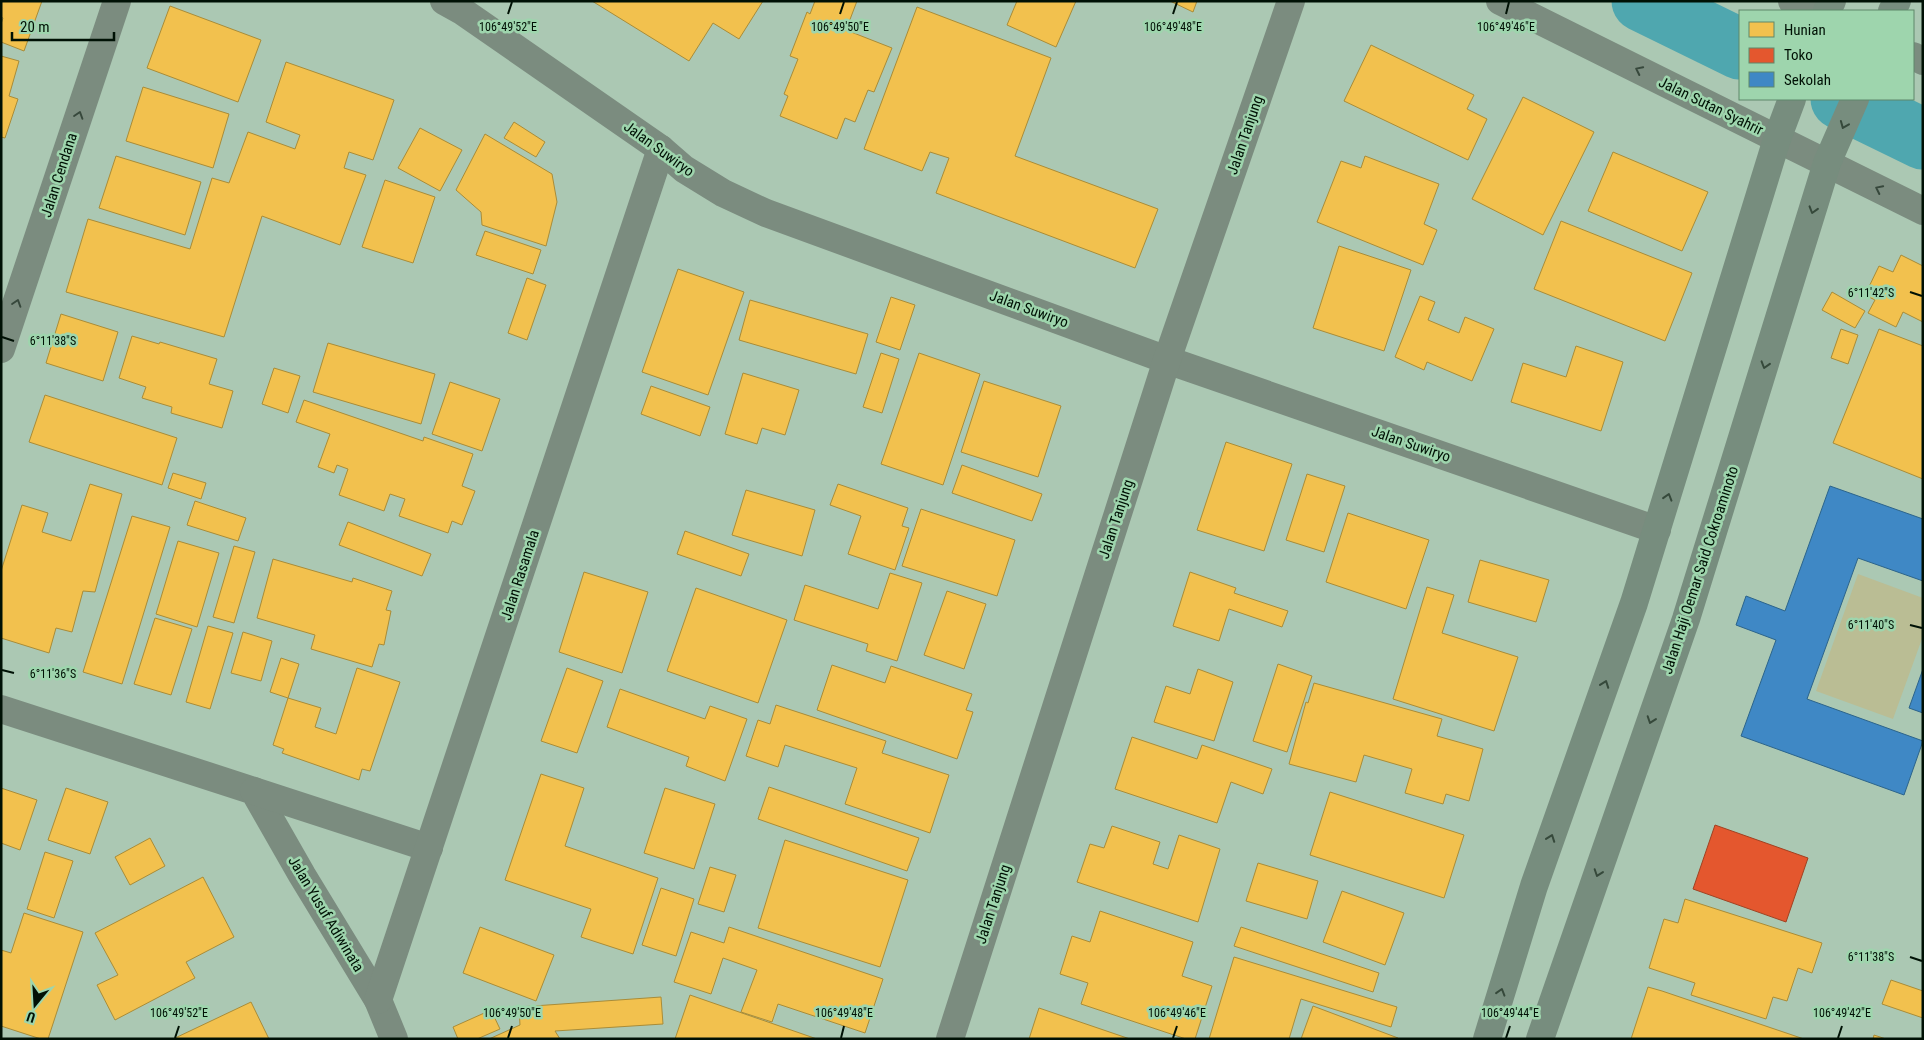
<svg xmlns="http://www.w3.org/2000/svg" width="1924" height="1040" font-family="'Roboto Condensed',sans-serif">
  <style>
    .green { fill: #babd94 }
    .homes { fill: #f2c14e; stroke: #a98c38 }
    .shops { fill: #e4572e; stroke: #a04222 }
    .schools { fill: #3f88c5; stroke: #2c648b }
    .lines { fill: none; stroke-linecap: round; stroke-linejoin: round }
    .river { stroke: #4fa7af; stroke-width: 61 }
    .minor { stroke: #7b8c7f; stroke-width: 28 }
    .major { stroke: #778d7e; stroke-width: 28 }
    .oneway { stroke: #37483c }
    .oneway2 { stroke: #36493b }
    .ticks { fill: none; stroke: #001105; stroke-width: 2 }
    .labels { text-anchor: middle; dominant-baseline: central; stroke-width: 5; stroke-linejoin: round; paint-order: stroke }
    .street-label { font-size: 15px; fill: #001105; stroke: #9ed5ad }
    .ticks-label { font-size: 12px; text-anchor: middle; fill: #001105; stroke: #9ed5ad; stroke-width: 5; stroke-linejoin: round; paint-order: stroke }
  </style>
  <rect width="100%" height="100%" fill="#abc8b3"/>
  <polygon class="green" points="1858,574 1923,598 1923,636 1893,719 1816,691"/>
  <g class="homes">
    <polygon points="1,1 42,1 24,51 1,42 1,24 3,18 1,17"/>
    <polygon points="592,1 763,1 739,39 713,23 689,61"/>
    <polygon points="815,1 857,1 846,30 892,48 874,92 868,90 855,122 845,118 837,139 780,116 788,96 784,94 798,59 790,56 807,12 810,14"/>
    <polygon points="1017,1 1076,1 1056,47 1007,25"/>
    <polygon points="1170,1 1197,1 1193,12"/>
    <polygon points="170,6 261,40 238,102 147,68"/>
    <polygon points="917,7 1051,58 1015,156 1158,209 1135,268 936,193 949,158 930,152 922,171 864,149"/>
    <polygon points="1371,45 1474,95 1467,109 1487,119 1468,160 1344,101"/>
    <polygon points="1,56 19,61 9,96 18,99 5,138 1,137"/>
    <polygon points="286,62 394,100 373,160 349,152 344,168 366,175 340,245 262,216 224,337 66,292 88,219 190,249 212,178 229,183 248,132 295,149 300,135 266,122"/>
    <polygon points="143,87 229,114 213,168 126,141"/>
    <polygon points="1523,97 1594,132 1543,235 1472,199"/>
    <polygon points="514,122 545,142 536,157 504,138"/>
    <polygon points="420,128 462,150 440,191 398,168"/>
    <polygon points="485,134 552,174 557,202 546,246 482,225 481,212 456,190"/>
    <polygon points="1613,152 1708,192 1682,251 1588,211"/>
    <polygon points="116,156 201,182 185,235 99,208"/>
    <polygon points="1365,156 1439,184 1424,224 1437,230 1423,265 1317,222 1341,161 1361,168"/>
    <polygon points="385,180 435,197 413,263 362,247"/>
    <polygon points="1561,221 1692,273 1665,341 1534,289"/>
    <polygon points="485,231 541,250 533,274 476,255"/>
    <polygon points="1339,246 1411,270 1384,351 1313,328"/>
    <polygon points="1901,255 1923,266 1923,322 1903,312 1896,327 1868,313 1875,300 1865,295 1879,266 1893,272"/>
    <polygon points="678,269 744,292 708,395 642,372"/>
    <polygon points="527,278 546,285 527,340 508,333"/>
    <polygon points="1832,292 1865,311 1855,328 1822,310"/>
    <polygon points="1420,296 1435,302 1428,320 1459,333 1465,317 1494,329 1472,381 1427,362 1424,370 1395,357"/>
    <polygon points="891,297 915,305 900,350 876,342"/>
    <polygon points="750,300 868,334 856,374 739,340"/>
    <polygon points="61,314 118,332 103,381 46,363"/>
    <polygon points="1841,329 1858,335 1848,364 1831,358"/>
    <polygon points="1879,329 1923,346 1923,479 1833,443"/>
    <polygon points="132,336 159,344 160,342 217,359 209,384 233,391 222,428 171,413 172,407 142,398 146,387 119,378"/>
    <polygon points="328,343 435,374 421,424 313,392"/>
    <polygon points="1576,346 1623,362 1601,431 1511,402 1523,363 1566,377"/>
    <polygon points="881,353 899,359 882,413 863,407"/>
    <polygon points="919,353 980,374 943,485 881,464"/>
    <polygon points="274,368 300,376 288,413 262,404"/>
    <polygon points="743,373 799,390 785,435 762,428 757,444 725,434"/>
    <polygon points="984,381 1061,406 1038,477 961,452"/>
    <polygon points="450,382 500,399 482,451 432,434"/>
    <polygon points="651,386 710,407 700,436 641,414"/>
    <polygon points="45,395 177,438 162,485 29,442"/>
    <polygon points="304,400 423,441 424,437 473,454 462,486 475,491 462,525 452,521 448,533 399,516 405,499 390,494 384,511 339,495 348,469 337,465 334,473 318,467 330,434 296,422"/>
    <polygon points="1226,442 1292,464 1264,551 1197,530"/>
    <polygon points="962,465 1042,494 1032,521 952,493"/>
    <polygon points="173,473 206,483 201,499 168,488"/>
    <polygon points="1307,474 1345,486 1324,552 1286,540"/>
    <polygon points="90,484 122,494 95,592 83,591 72,632 56,628 49,653 1,638 1,571 22,505 48,513 42,532 71,541"/>
    <polygon points="838,484 908,508 902,526 909,528 895,570 848,554 861,516 830,505"/>
    <polygon points="746,490 815,510 802,556 732,535"/>
    <polygon points="195,501 246,518 238,541 187,525"/>
    <polygon points="921,509 1015,540 997,596 902,566"/>
    <polygon points="1348,513 1429,540 1406,609 1326,582"/>
    <polygon points="132,516 170,527 122,684 83,672"/>
    <polygon points="348,522 431,554 422,576 339,545"/>
    <polygon points="685,531 749,554 741,576 677,554"/>
    <polygon points="178,541 219,553 197,627 156,614"/>
    <polygon points="234,546 255,552 234,623 213,617"/>
    <polygon points="273,559 352,582 353,578 392,591 386,610 391,611 384,645 379,644 372,667 311,649 315,635 257,618"/>
    <polygon points="1480,560 1549,580 1536,622 1468,602"/>
    <polygon points="584,572 648,592 622,673 559,652"/>
    <polygon points="1190,572 1236,588 1234,593 1288,611 1282,627 1229,609 1219,641 1173,626"/>
    <polygon points="890,573 922,583 897,661 866,651 868,644 794,620 805,585 878,609"/>
    <polygon points="1427,587 1454,595 1442,633 1518,657 1494,731 1393,699"/>
    <polygon points="696,588 787,620 758,703 667,671"/>
    <polygon points="947,591 986,604 964,669 924,655"/>
    <polygon points="155,618 192,629 171,695 134,684"/>
    <polygon points="208,626 233,633 210,709 186,702"/>
    <polygon points="243,632 272,641 261,681 231,673"/>
    <polygon points="281,658 299,664 288,698 270,692"/>
    <polygon points="1278,664 1312,676 1287,752 1253,741"/>
    <polygon points="832,665 885,683 891,666 972,694 966,710 973,712 957,759 817,710"/>
    <polygon points="357,668 400,682 370,771 362,769 359,780 282,753 284,749 273,745 288,698 321,708 315,727 336,734"/>
    <polygon points="567,668 603,681 577,753 541,741"/>
    <polygon points="1198,669 1233,682 1214,741 1154,722 1166,686 1190,694"/>
    <polygon points="1314,683 1442,719 1437,736 1483,749 1469,801 1446,794 1443,804 1405,793 1412,769 1364,755 1356,782 1289,764 1306,702 1308,703"/>
    <polygon points="620,689 705,719 710,706 747,719 725,781 686,766 689,757 607,727"/>
    <polygon points="776,705 886,741 882,753 949,775 930,833 845,804 857,768 785,745 778,767 746,756 758,720 770,724"/>
    <polygon points="1132,737 1197,759 1202,745 1272,769 1263,794 1231,782 1217,823 1115,789"/>
    <polygon points="541,774 584,788 565,846 658,878 633,954 581,937 591,909 505,880"/>
    <polygon points="769,787 919,838 907,871 758,819"/>
    <polygon points="1,788 37,800 20,850 1,843"/>
    <polygon points="66,788 108,802 90,854 48,840"/>
    <polygon points="665,788 715,804 694,869 644,853"/>
    <polygon points="1330,792 1464,835 1444,898 1310,855"/>
    <polygon points="1112,826 1160,842 1153,864 1168,869 1179,835 1220,849 1198,922 1077,882 1090,844 1104,848"/>
    <polygon points="150,838 165,866 130,885 115,857"/>
    <polygon points="785,840 908,880 880,967 758,928"/>
    <polygon points="45,852 73,861 54,918 27,909"/>
    <polygon points="1258,863 1318,881 1307,919 1246,901"/>
    <polygon points="710,867 736,875 724,912 698,904"/>
    <polygon points="203,877 234,937 186,962 195,978 115,1020 97,985 118,975 95,933"/>
    <polygon points="661,888 694,899 676,956 642,945"/>
    <polygon points="1342,891 1404,913 1385,965 1323,942"/>
    <polygon points="1685,899 1822,943 1812,973 1798,968 1787,1001 1773,997 1766,1019 1691,995 1695,983 1649,968 1664,919 1678,923"/>
    <polygon points="1100,911 1193,942 1182,976 1212,986 1195,1039 1186,1039 1081,1004 1088,983 1060,974 1072,936 1090,942"/>
    <polygon points="24,913 83,932 48,1039 41,1039 1,1026 1,950 11,953"/>
    <polygon points="480,927 554,955 536,1001 463,973"/>
    <polygon points="729,927 883,979 865,1033 778,1004 772,1022 741,1012 757,970 723,958 711,994 674,982 691,932 724,943"/>
    <polygon points="1241,927 1379,973 1373,992 1234,946"/>
    <polygon points="1234,957 1397,1007 1391,1027 1301,999 1289,1039 1209,1039"/>
    <polygon points="1891,980 1923,991 1923,1018 1882,1004"/>
    <polygon points="1648,987 1662,991 1804,1039 1631,1039"/>
    <polygon points="690,995 817,1039 675,1039"/>
    <polygon points="661,997 663,1024 555,1031 560,1039 489,1039 520,1025 519,1007"/>
    <polygon points="251,1002 269,1039 173,1039"/>
    <polygon points="1313,1006 1398,1038 1398,1039 1301,1039"/>
    <polygon points="1039,1008 1130,1039 1029,1039"/>
    <polygon points="491,1010 500,1029 477,1039 458,1039 453,1027"/>
    <polygon points="1874,1035 1886,1039 1873,1039"/>
  </g>
  <polygon class="shops" points="1715,825 1808,858 1786,922 1693,889"/>
  <g class="schools">
    <polygon points="1830,486 1923,519 1923,581 1858,558 1807,699 1923,741 1904,795 1741,736 1776,640 1736,625 1746,596 1785,611"/>
    <polygon points="1923,669 1923,713 1909,708"/>
  </g>
  <g class="lines">
    <g class="river">
      <polyline points="1642,1 1740,49"/>
      <polyline points="1841,99 1923,139"/>
    </g>
    <g class="minor">
      <polyline points="444,1 462,11 661,149 684,169 723,193 766,213 1167,360 1657,530"/>
      <polyline points="1500,1 1923,211"/>
      <polyline points="1792,1 1814,11"/>
      <polyline points="1913,56 1923,61"/>
      <polyline points="1,349 117,1"/>
      <polyline points="1,709 254,791 302,875 378,1000 394,1039"/>
      <polyline points="254,791 429,848"/>
      <polyline points="378,1000 661,149"/>
      <polyline points="950,1039 1167,360 1291,1"/>
    </g>
    <g class="major">
      <polyline points="1827,11 1832,1"/>
      <polyline points="1892,11 1897,1"/>
      <polyline points="1487,1039 1534,886 1634,603 1777,139 1792,99"/>
      <polyline points="1540,1039 1686,619 1827,163 1855,99"/>
    </g>
  </g>
  <defs><path id="oneway-chevron" d="M-2-3.5L2.5 0L-2 3.5" fill="none" stroke-width="1.6" stroke-linecap="round" stroke-linejoin="round" transform="scale(1.25)"/></defs>
  <g class="oneway">
    <use href="#oneway-chevron" transform="translate(1639 70) rotate(-154)"/>
    <use href="#oneway-chevron" transform="translate(79 115) rotate(-72)"/>
    <use href="#oneway-chevron" transform="translate(1879 189) rotate(-154)"/>
    <use href="#oneway-chevron" transform="translate(17 303) rotate(-72)"/>
  </g>
  <g class="oneway2">
    <use href="#oneway-chevron" transform="translate(1844 125) rotate(112)"/>
    <use href="#oneway-chevron" transform="translate(1813 210) rotate(107)"/>
    <use href="#oneway-chevron" transform="translate(1765 365) rotate(107)"/>
    <use href="#oneway-chevron" transform="translate(1668 497) rotate(-73)"/>
    <use href="#oneway-chevron" transform="translate(1605 684) rotate(-70)"/>
    <use href="#oneway-chevron" transform="translate(1651 720) rotate(109)"/>
    <use href="#oneway-chevron" transform="translate(1551 838) rotate(-70)"/>
    <use href="#oneway-chevron" transform="translate(1598 873) rotate(109)"/>
    <use href="#oneway-chevron" transform="translate(1501 992) rotate(-73)"/>
  </g>
  <path class="ticks" d="M508,14l4,-12M840,14l4,-12M1173,14l4,-12M1506,14l3,-12M1910,292l12,4M2,337l12,4M1910,625l12,3M2,670l12,3M1910,957l12,4M175,1038l4,-12M508,1038l4,-12M841,1038l3,-12M1173,1038l4,-12M1506,1038l4,-12M1838,1038l4,-12"/>
  <g class="labels">
    <g class="street-label">
      <text transform="translate(1711 106) rotate(26)">Jalan Sutan Syahrir</text>
      <text transform="translate(1245 135) rotate(-71)">Jalan Tanjung</text>
      <text transform="translate(659 149) rotate(36)">Jalan Suwiryo</text>
      <text transform="translate(59 175) rotate(-72)">Jalan Cendana</text>
      <text transform="translate(1029 309) rotate(20)">Jalan Suwiryo</text>
      <text transform="translate(1411 444) rotate(19)">Jalan Suwiryo</text>
      <text transform="translate(1116 519) rotate(-72)">Jalan Tanjung</text>
      <text transform="translate(1700 570) rotate(-72)">Jalan Haji Oemar Said Cokroaminoto</text>
      <text transform="translate(520 575) rotate(-72)">Jalan Rasamala</text>
      <text transform="translate(993 904) rotate(-72)">Jalan Tanjung</text>
      <text transform="translate(326 914) rotate(59)">Jalan Yusuf Adiwinata</text>
    </g>
  </g>
  <g class="ticks-label">
    <text x="508" y="31">106°49'52"E</text>
    <text x="840" y="31">106°49'50"E</text>
    <text x="1173" y="31">106°49'48"E</text>
    <text x="1506" y="31">106°49'46"E</text>
    <text x="1871" y="297">6°11'42"S</text>
    <text x="53" y="345">6°11'38"S</text>
    <text x="1871" y="629">6°11'40"S</text>
    <text x="53" y="678">6°11'36"S</text>
    <text x="1871" y="961">6°11'38"S</text>
    <text x="179" y="1017">106°49'52"E</text>
    <text x="512" y="1017">106°49'50"E</text>
    <text x="844" y="1017">106°49'48"E</text>
    <text x="1177" y="1017">106°49'46"E</text>
    <text x="1510" y="1017">106°49'44"E</text>
    <text x="1842" y="1017">106°49'42"E</text>
  </g>
  <rect width="1924" height="1040" fill="none" stroke="#001105" stroke-width="5"/>
  <rect x="1739" y="10" width="175" height="90" fill="#9ed5ad" stroke="#5f876a"/>
  <rect x="1749" y="22" width="25" height="15" fill="#f2c14e" stroke="#5f876a"/>
  <text x="1784" y="35" font-size="15" fill="#001105">Hunian</text>
  <rect x="1749" y="48" width="25" height="15" fill="#e4572e" stroke="#5f876a"/>
  <text x="1784" y="60" font-size="15" fill="#001105">Toko</text>
  <rect x="1749" y="72" width="25" height="15" fill="#3f88c5" stroke="#5f876a"/>
  <text x="1784" y="85" font-size="15" fill="#001105">Sekolah</text>
  <g transform="translate(35 1005) rotate(198)" stroke="#9ed5ad" stroke-width="4" paint-order="stroke">
  <path d="M0-4L9 19L0 12L-9 19Z" fill="#001105"/>
  <text y="-8" font-size="14" font-weight="bold" text-anchor="middle" fill="#001105">U</text>
  </g>
  <path d="M12 32v8h102v-8" fill="none" stroke="#001105" stroke-width="2.5"/>
  <text x="20" y="32" font-size="15" fill="#001105" stroke="#9ed5ad" stroke-width="4" paint-order="stroke">20 m</text>
</svg>
